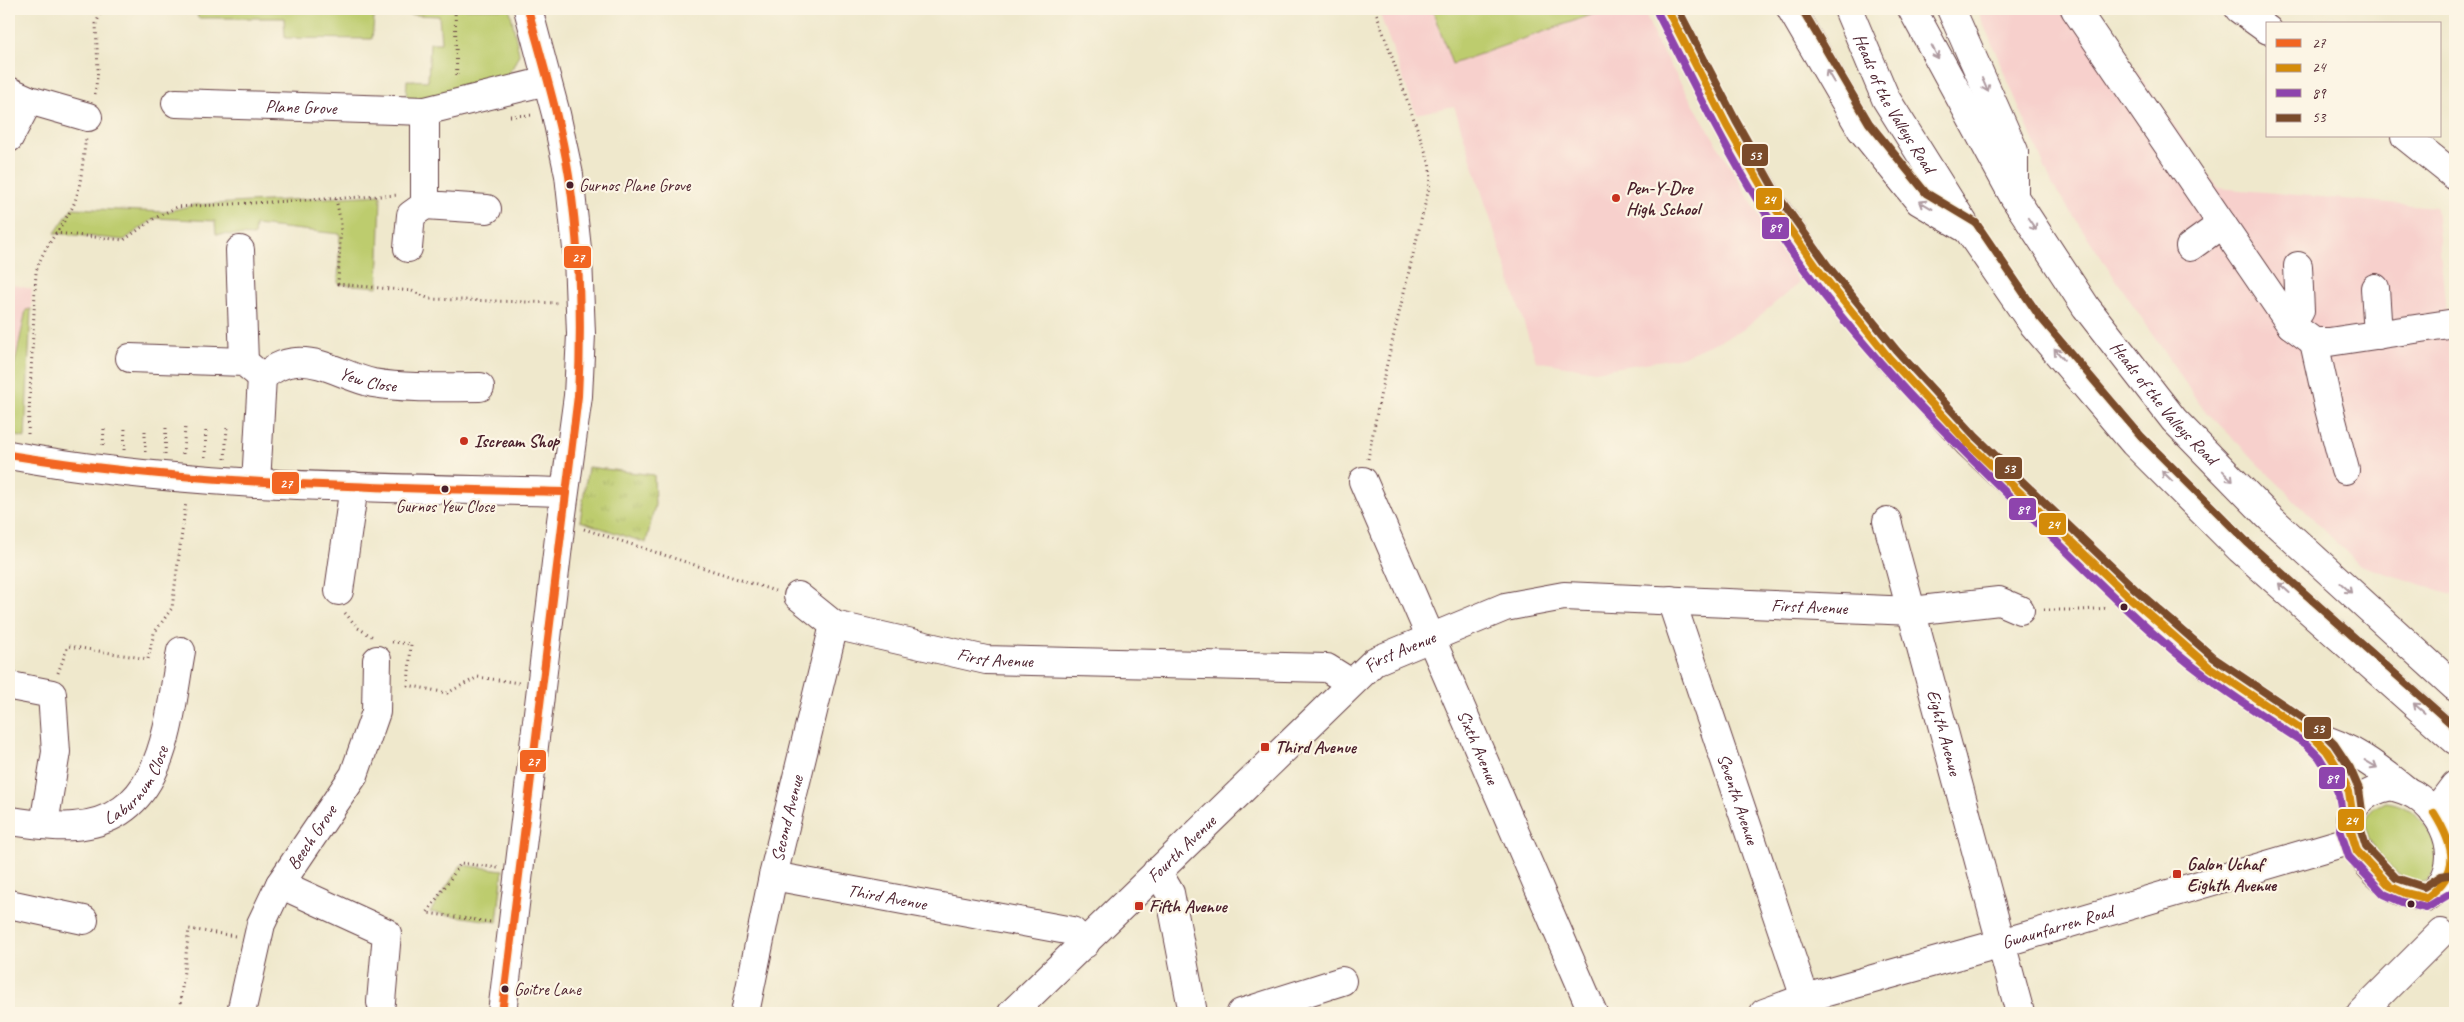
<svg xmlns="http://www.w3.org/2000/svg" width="2464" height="1022" font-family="Caveat,sans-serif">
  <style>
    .built { fill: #f7d0cc }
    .green { fill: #bdcc6e; stroke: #84764c }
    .park { fill: url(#park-tufts); stroke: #84764c }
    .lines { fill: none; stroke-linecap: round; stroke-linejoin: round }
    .minor-casing { stroke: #633d43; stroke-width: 30 }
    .highway-casing { stroke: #633d43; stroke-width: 30 }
    .path { stroke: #633d43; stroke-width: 3; stroke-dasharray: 1 4; stroke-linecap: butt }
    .minor { stroke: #fff; stroke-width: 28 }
    .highway { stroke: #fff; stroke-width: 28 }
    .bus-1-casing { stroke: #fcf5e5; stroke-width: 11 }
    .bus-2-casing { stroke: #fcf5e5; stroke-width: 11 }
    .bus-3-casing { stroke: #fcf5e5; stroke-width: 11 }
    .bus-4-casing { stroke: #fcf5e5; stroke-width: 11 }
    .bus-1 { stroke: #f26522; stroke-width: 8 }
    .bus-2 { stroke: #d48b09; stroke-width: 8 }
    .bus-3 { stroke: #8e44ad; stroke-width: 8 }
    .bus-4 { stroke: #7a4b2a; stroke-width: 8 }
    .oneway { stroke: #ae9aa0 }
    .bus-dot { fill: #4a1f2b; stroke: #fcf5e5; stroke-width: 2 }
    .poi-dot { fill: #c8321e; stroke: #fcf5e5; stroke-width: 2 }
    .labels { text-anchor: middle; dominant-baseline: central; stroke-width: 4.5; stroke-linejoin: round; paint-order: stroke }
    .bus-label { font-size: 17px; fill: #4a1f2b; stroke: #fcf5e5; text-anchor: start }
    .street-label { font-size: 18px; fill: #4a1f2b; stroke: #fcf5e5 }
    .poi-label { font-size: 18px; font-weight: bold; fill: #4a1f2b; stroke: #fcf5e5; text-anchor: start }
    .line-badge { stroke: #fcf5e5; stroke-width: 2 }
    .badge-label { font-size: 14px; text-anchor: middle; font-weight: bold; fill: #fff }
  </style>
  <defs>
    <pattern id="park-tufts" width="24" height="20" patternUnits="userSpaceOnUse" patternTransform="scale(1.25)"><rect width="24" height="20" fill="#bdcc6e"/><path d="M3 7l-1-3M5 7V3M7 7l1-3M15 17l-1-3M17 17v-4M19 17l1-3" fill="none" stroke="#a4af5f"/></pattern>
  </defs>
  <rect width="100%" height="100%" fill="#fcf5e5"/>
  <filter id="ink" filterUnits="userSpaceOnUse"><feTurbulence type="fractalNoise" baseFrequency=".02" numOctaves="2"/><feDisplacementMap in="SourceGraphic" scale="10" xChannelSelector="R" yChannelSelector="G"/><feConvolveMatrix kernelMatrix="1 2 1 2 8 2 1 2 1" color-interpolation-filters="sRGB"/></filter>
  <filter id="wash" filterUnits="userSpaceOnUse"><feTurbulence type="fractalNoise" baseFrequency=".0096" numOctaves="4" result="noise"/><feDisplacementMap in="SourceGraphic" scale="20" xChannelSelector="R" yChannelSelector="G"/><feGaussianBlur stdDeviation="1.12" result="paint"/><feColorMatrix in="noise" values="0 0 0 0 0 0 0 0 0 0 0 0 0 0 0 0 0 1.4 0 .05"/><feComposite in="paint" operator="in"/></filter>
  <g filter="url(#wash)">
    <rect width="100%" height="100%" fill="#efe8cc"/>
    <g class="built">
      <polygon points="1378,9 1644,9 1656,41 1799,283 1741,331 1682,357 1595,371 1536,361 1454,106 1416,114"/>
      <polygon points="1977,9 2093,9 2218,188 2436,207 2455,408 2455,595 2359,565 2200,405 2052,184"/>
      <polygon points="9,284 32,289 31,309 26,310 9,392"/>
    </g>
    <g class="green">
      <polygon points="196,9 375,9 372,39 285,38 284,18 198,18"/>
      <polygon points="395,9 510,9 519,54 513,67 503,79 421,102 406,100 407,80 428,81 430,43 441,43 439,16 395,14"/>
      <polygon points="1432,9 1608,9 1452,64"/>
      <polygon points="381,195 378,287 338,284 340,234 255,225 254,236 216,234 215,221 155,218 124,240 55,233 72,208 165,212 193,205"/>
      <polygon points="31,309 25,438 9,434 9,392 26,310"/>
      <path d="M2386,802c30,3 44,28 54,54l-13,26 -13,3c-19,-12 -64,-50 -42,-75 3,-4 10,-6 14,-8z"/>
      <polygon points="461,865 503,870 497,922 430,912"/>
    </g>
    <polygon class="park" points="588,467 654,475 655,505 646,543 580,521"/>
  </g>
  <g filter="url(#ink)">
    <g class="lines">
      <g class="minor-casing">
        <g id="minor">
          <polyline points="1667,9 1727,126 1770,201 1820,272 1889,358 1969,444 2128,596 2208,666 2312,736 2327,751 2341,773 2349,792 2352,812"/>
          <polyline points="2075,9 2291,325 2314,342 2329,342 2455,323"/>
          <polyline points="2239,9 2268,30"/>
          <polyline points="9,91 29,100 88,117"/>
          <path id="s1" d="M176,103l249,8 122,-30"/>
          <polyline points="425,111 425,205 487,209"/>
          <polyline points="2405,136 2455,176"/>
          <polyline points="9,138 29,100"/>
          <polyline points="2190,247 2222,224"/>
          <polyline points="408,248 411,215 425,205"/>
          <polyline points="240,250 244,362"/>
          <polyline points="2375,288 2378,335"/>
          <polyline points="2291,325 2300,311 2298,266"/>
          <polyline points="2314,342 2328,405 2345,470"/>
          <path id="s2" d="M130,358l114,4 18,15c11,-8 20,-14 34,-15 27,-2 52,16 77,21 35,6 72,4 107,4"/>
          <path d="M9,455c182,34 370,32 555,37"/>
          <path id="s3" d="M1363,481l230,532"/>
          <polyline points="256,483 262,377"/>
          <path id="s4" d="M1887,521l133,492"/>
          <polyline points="339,591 354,486"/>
          <path id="s5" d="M798,596l36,29 152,35 341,8 24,15"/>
          <path id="s6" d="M1671,600l134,398"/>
          <polyline points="16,687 52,694 56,752 44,824"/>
          <path d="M2316,737c33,8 63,31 90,53"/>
          <path d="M2391,786c10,3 19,5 28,12 34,25 45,76 7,100 -12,-3 -26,-5 -36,-13 -39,-29 -66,-85 1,-99z"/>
          <polyline points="2434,813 2455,785"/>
          <path id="s7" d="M9,821c20,2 44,7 65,5 92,-7 94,-105 107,-175"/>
          <polyline points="1157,871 1170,893 1193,1013"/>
          <path id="s8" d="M773,876l299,55 13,13"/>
          <polyline points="280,884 387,933 381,1002"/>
          <polyline points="9,904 84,920"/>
          <path id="s9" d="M241,1013l20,-89 19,-40 74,-109 22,-63 1,-52"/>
          <polyline points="502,1013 561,521 578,396 581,334 578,258 569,175 556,114 528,9"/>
          <path id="s10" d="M745,1013l28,-137 61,-251"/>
          <path id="s11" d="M1012,1013l363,-352 130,-54 59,-11 348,15 87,-10 21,9"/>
          <polyline points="1241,1013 1342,981"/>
          <path id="s12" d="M1764,1013l41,-15 197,-55 350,-103"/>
          <polyline points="2361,1013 2441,933"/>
        </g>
      </g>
      <g class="highway-casing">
        <g id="highway">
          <polyline points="1791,9 1861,129 1919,201 1965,228"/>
          <path id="s13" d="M1848,9l38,90 82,131 64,93 102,120 106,106 215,191"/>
          <path id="s14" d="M1912,9l102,188 72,110 88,113 94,96 187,171"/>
          <polyline points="1951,9 2014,151 2014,194"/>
        </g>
      </g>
      <g class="path">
        <polyline points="455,9 457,78"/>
        <polyline points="95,94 98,70 96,24 102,9"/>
        <polyline points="510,116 534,115"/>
        <polyline points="336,199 341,223 338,284 412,291 430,299 558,303"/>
        <polyline points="55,233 124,240 155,218 177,207 399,195"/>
        <path d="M28,434l8,-162c7,-25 24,-42 36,-64 10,-20 10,-47 14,-69"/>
        <polyline points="103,445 104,428"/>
        <polyline points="124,450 125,428"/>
        <polyline points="145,452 145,428"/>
        <polyline points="165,454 166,428"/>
        <polyline points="183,454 185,428"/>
        <polyline points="205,457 206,427"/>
        <polyline points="225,459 227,427"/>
        <polyline points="1368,459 1384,376 1431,179 1429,162 1375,9"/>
        <polyline points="584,529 775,591"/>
        <polyline points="2044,610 2082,610 2107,608"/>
        <polyline points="345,613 358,628 373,637"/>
        <polyline points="392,642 411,644 408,685 447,693 478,677 519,683"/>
        <polyline points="58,673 68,646 148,659 154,633 172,608 186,502"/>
        <polyline points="490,922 427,913 461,863 498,868"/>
        <polyline points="179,1013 189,929 235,936"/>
      </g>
      <use href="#minor" class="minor"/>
      <use href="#highway" class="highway"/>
      <g class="bus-1-casing">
        <g id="bus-1">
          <path d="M9,455c184,30 369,33 555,37"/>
          <path d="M502,1013l76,-617c4,-74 2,-147 -9,-220 -9,-57 -26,-112 -41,-167"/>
        </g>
      </g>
      <g class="bus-2-casing">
        <path id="bus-2" d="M1667,9l60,117 43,75 50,71 69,86 80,86 159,152 80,70 104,70 15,15 14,22 8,19 3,20 -2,16 7,23 33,35 15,7 21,5c36,-26 29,-51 8,-85"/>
      </g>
      <g class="bus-3-casing">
        <path id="bus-3" d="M1658,14c33,64 65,131 103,192 79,125 185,230 291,331 48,46 98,98 151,137 33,25 68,47 103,70l13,13 13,21 7,17 3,17 -2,18 9,27 35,37 18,8 24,6 25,-15"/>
      </g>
      <g class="bus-4-casing">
        <g id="bus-4">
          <polyline points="1678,9 1736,121 1778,196 1828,266 1897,351 1976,437 2135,589 2214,658 2318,728 2334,744 2350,768 2359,789 2362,811 2360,827 2366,846 2396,878 2424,887 2441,876 2454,874"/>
          <polyline points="1802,9 1869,123 1926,193 1976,223 2040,317 2141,436 2247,542 2455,727"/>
        </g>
      </g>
      <use href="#bus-1" class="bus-1"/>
      <use href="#bus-2" class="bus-2"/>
      <use href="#bus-3" class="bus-3"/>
      <use href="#bus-4" class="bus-4"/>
    </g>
    <defs><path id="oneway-shaft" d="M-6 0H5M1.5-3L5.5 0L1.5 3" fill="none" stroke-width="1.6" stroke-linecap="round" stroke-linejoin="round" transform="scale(1.25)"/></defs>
    <g class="oneway">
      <use href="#oneway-shaft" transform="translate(1935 52) rotate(63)"/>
      <use href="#oneway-shaft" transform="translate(1830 76) rotate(-121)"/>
      <use href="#oneway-shaft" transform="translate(1985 85) rotate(66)"/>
      <use href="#oneway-shaft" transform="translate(1926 205) rotate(-149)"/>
      <use href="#oneway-shaft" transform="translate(2032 224) rotate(56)"/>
      <use href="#oneway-shaft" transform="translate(2059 354) rotate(-130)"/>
      <use href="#oneway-shaft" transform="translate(2167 476) rotate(-135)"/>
      <use href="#oneway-shaft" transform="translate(2228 476) rotate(46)"/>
      <use href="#oneway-shaft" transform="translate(2284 588) rotate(-138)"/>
      <use href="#oneway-shaft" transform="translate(2346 588) rotate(42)"/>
      <use href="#oneway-shaft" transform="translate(2419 708) rotate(-139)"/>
      <use href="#oneway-shaft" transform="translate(2371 764) rotate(31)"/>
    </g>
  </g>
  <g class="bus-dot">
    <circle cx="570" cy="185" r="4.5"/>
    <circle cx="445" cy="489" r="4.5"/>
    <circle cx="2124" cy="607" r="4.5"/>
    <circle cx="2411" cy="904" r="4.5"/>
    <circle cx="505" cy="989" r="4.5"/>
  </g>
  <g class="poi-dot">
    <circle cx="1616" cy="198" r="5"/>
    <circle cx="464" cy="441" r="5"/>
    <rect x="1260" y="742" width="10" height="10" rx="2.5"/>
    <rect x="2172" y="869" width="10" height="10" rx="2.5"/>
    <rect x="1134" y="901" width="10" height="10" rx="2.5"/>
  </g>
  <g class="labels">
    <g class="bus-label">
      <text x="579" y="185">Gurnos Plane Grove</text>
      <text x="445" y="506" text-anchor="middle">Gurnos Yew Close</text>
      <text x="514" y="989">Goitre Lane</text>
    </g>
    <g class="street-label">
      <text stroke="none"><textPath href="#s13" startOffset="105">Heads of the Valleys Road</textPath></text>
      <text stroke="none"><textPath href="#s1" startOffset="125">Plane Grove</textPath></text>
      <text stroke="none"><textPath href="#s2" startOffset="250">Yew Close</textPath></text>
      <text stroke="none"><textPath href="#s14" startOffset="469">Heads of the Valleys Road</textPath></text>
      <text stroke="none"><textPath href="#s11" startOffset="952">First Avenue</textPath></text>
      <text stroke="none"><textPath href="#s11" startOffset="532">First Avenue</textPath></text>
      <text stroke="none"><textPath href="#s5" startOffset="211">First Avenue</textPath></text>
      <text stroke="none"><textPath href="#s4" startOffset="219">Eighth Avenue</textPath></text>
      <text stroke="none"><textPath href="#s3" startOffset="290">Sixth Avenue</textPath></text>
      <text stroke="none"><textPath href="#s7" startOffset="145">Laburnum Close</textPath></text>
      <text stroke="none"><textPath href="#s6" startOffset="210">Seventh Avenue</textPath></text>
      <text stroke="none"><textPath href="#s10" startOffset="199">Second Avenue</textPath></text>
      <text stroke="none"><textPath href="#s9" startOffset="192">Beech Grove</textPath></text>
      <text stroke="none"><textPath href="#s11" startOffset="236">Fourth Avenue</textPath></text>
      <text stroke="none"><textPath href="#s8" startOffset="116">Third Avenue</textPath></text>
      <text stroke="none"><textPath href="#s12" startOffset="306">Gwaunfarren Road</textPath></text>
    </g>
    <g class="poi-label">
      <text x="1626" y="188">Pen-Y-Dre<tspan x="1626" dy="21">High School</tspan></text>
      <text x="474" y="441">Iscream Shop</text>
      <text x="1275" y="747">Third Avenue</text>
      <text x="2187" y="864">Galon Uchaf<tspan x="2187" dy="21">Eighth Avenue</tspan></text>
      <text x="1149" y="906">Fifth Avenue</text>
    </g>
  </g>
  <g class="line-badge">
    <rect x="1741" y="143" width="28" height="24" rx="5" fill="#7a4b2a"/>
    <rect x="1755" y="187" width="28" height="24" rx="5" fill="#d48b09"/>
    <rect x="1761" y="216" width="29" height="24" rx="5" fill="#8e44ad"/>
    <rect x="563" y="245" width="29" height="24" rx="5" fill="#f26522"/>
    <rect x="1994" y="456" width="29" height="24" rx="5" fill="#7a4b2a"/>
    <rect x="271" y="471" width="29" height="24" rx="5" fill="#f26522"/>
    <rect x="2008" y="497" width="29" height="24" rx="5" fill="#8e44ad"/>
    <rect x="2038" y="512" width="29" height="24" rx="5" fill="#d48b09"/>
    <rect x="2303" y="716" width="29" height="24" rx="5" fill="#7a4b2a"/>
    <rect x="519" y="749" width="28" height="24" rx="5" fill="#f26522"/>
    <rect x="2318" y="766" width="28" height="24" rx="5" fill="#8e44ad"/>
    <rect x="2337" y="808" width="28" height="24" rx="5" fill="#d48b09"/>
  </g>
  <g class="badge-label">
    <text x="1755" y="160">53</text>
    <text x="1769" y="204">24</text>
    <text x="1775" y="232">89</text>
    <text x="578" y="262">27</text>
    <text x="2009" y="473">53</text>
    <text x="286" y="488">27</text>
    <text x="2023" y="514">89</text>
    <text x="2053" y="529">24</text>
    <text x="2318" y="733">53</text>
    <text x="533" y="766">27</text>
    <text x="2332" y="783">89</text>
    <text x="2351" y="825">24</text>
  </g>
  <rect width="2464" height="1022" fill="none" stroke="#fcf5e5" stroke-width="30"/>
  <rect x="2266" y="22" width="175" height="115" fill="#fcf5e5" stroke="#b59f9b"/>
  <rect x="2276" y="39" width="25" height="8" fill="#f26522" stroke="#b59f9b"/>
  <text x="2312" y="48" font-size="15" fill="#4a1f2b">27</text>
  <rect x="2276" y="64" width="25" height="8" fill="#d48b09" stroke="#b59f9b"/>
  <text x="2312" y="72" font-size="15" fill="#4a1f2b">24</text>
  <rect x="2276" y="89" width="25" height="8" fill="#8e44ad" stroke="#b59f9b"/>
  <text x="2312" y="98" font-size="15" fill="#4a1f2b">89</text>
  <rect x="2276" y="114" width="25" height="8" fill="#7a4b2a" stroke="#b59f9b"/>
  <text x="2312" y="122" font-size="15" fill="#4a1f2b">53</text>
</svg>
